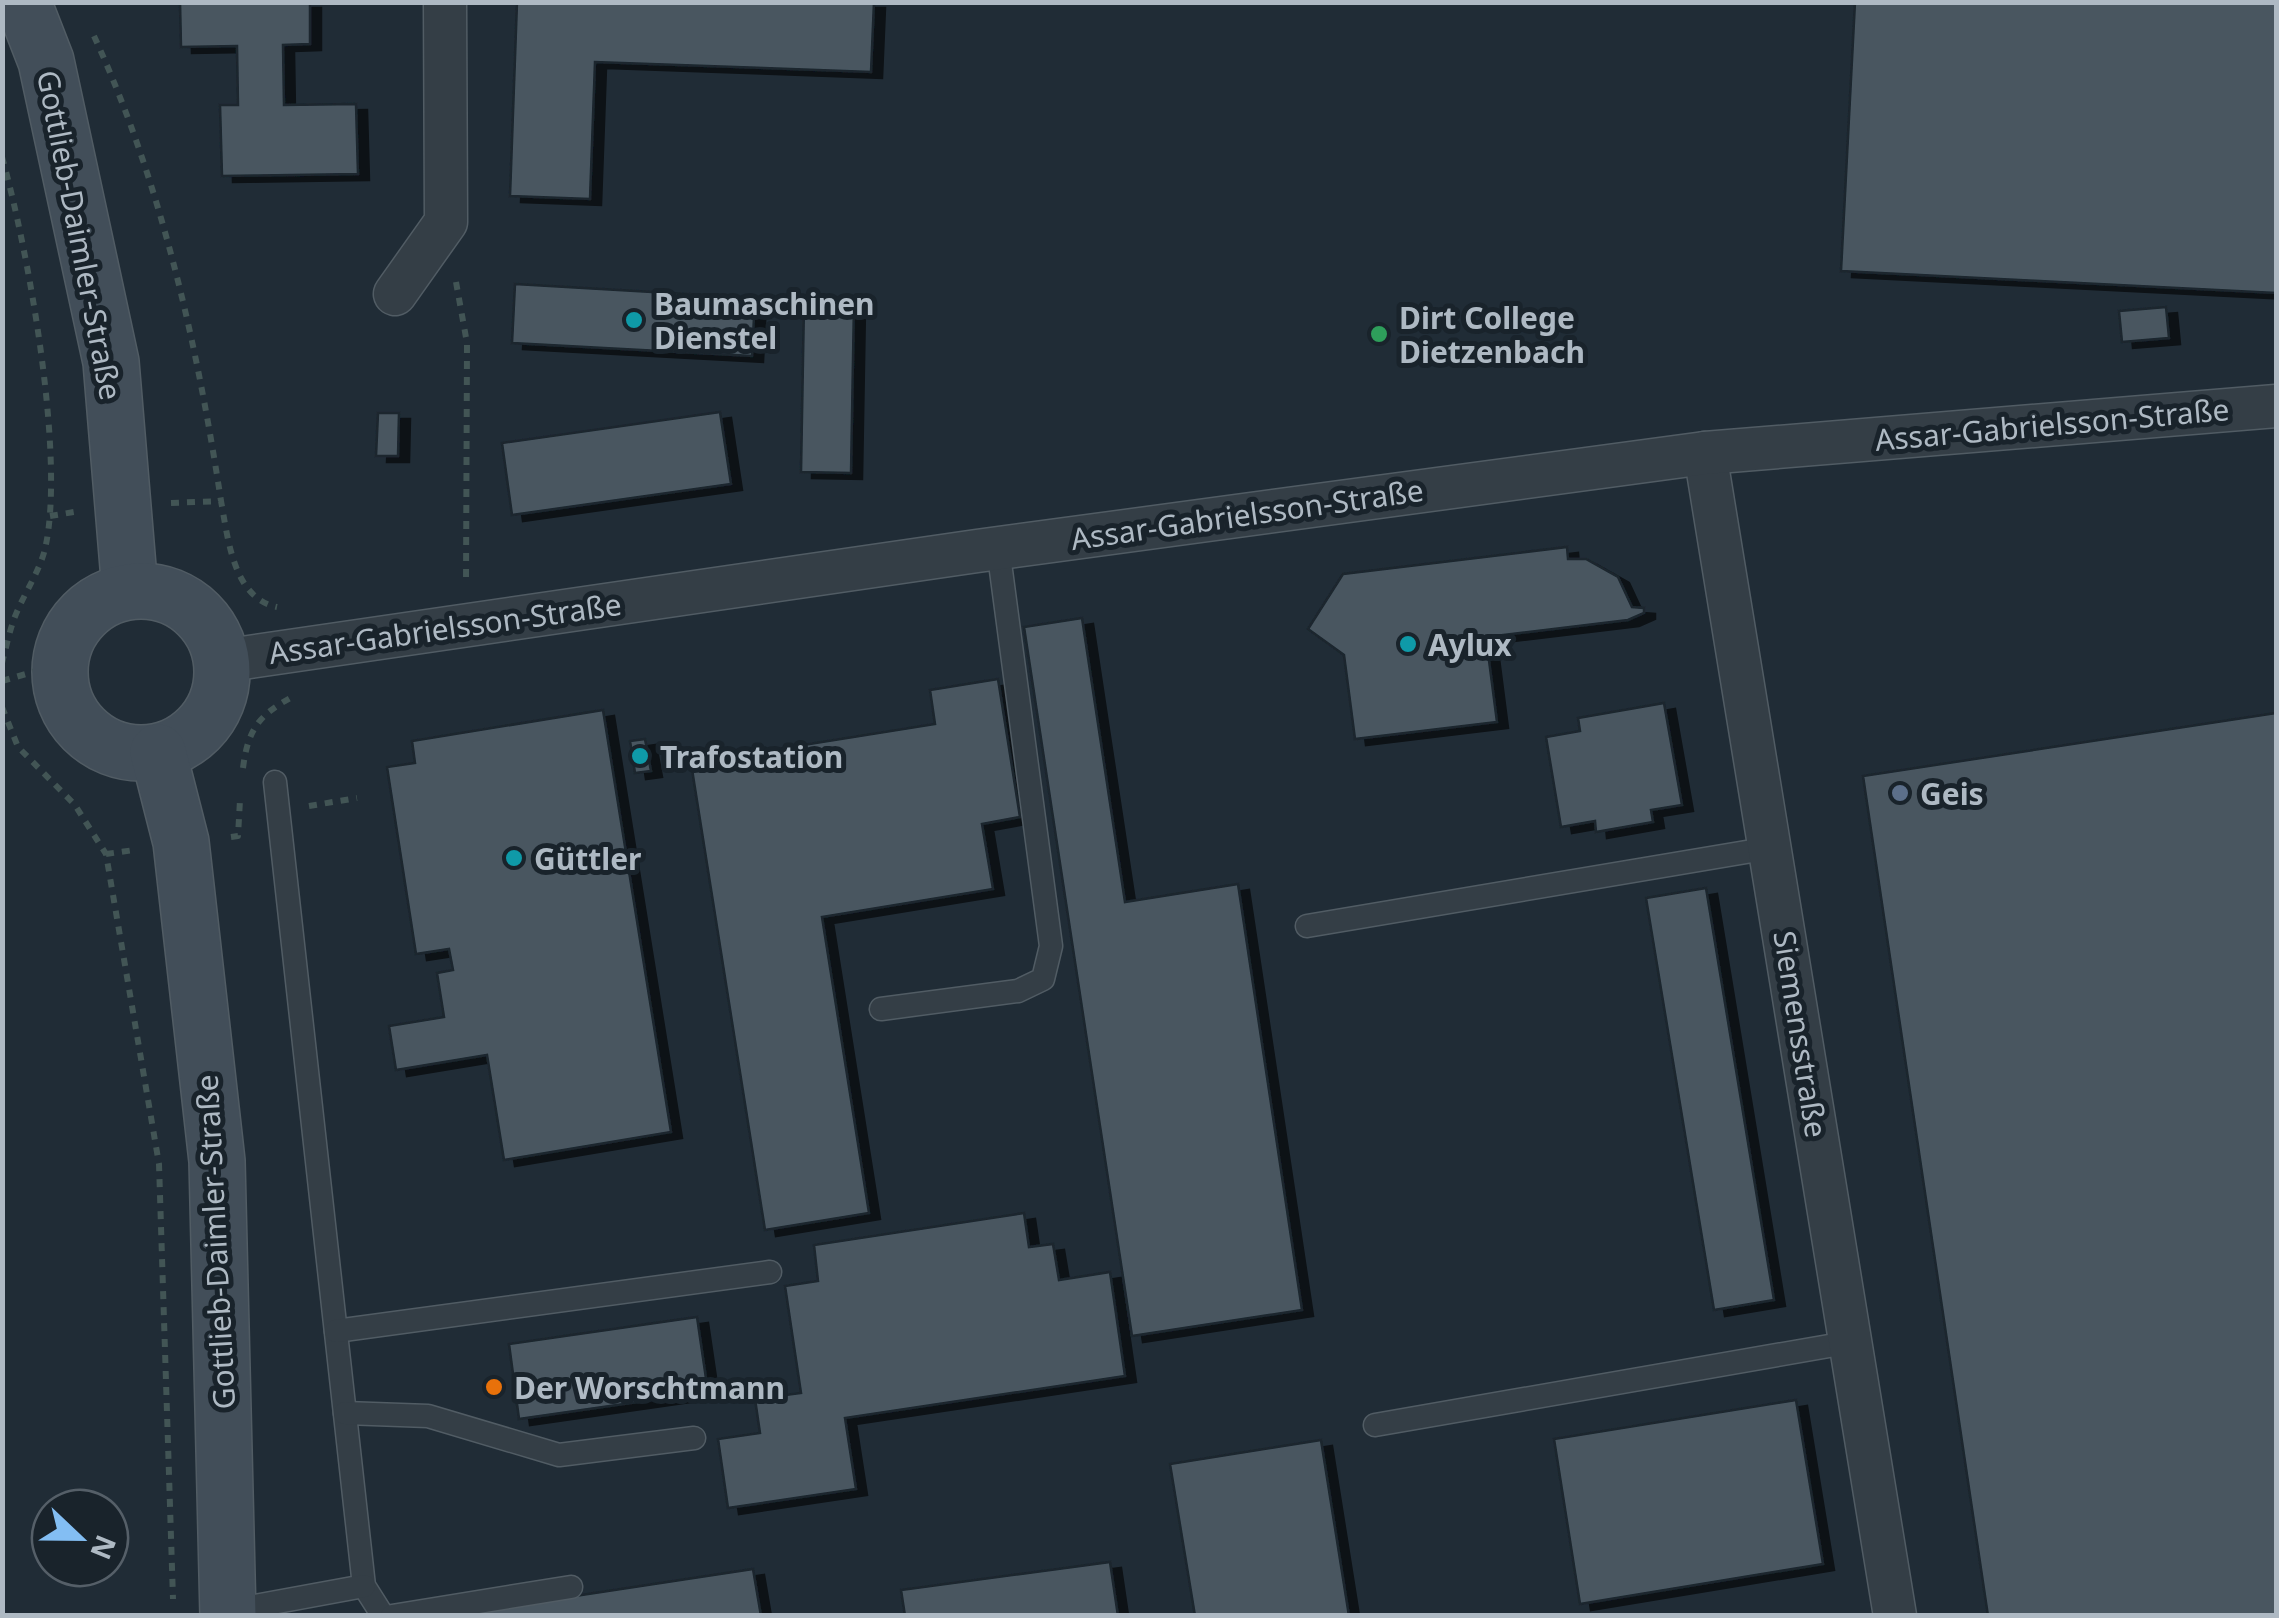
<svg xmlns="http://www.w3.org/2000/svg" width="2279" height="1618" font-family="'Noto Sans',sans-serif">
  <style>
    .building { fill: #485761; stroke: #1b252d; stroke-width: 2.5; filter: url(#shadow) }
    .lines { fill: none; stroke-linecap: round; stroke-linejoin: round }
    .lane-casing { stroke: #515c64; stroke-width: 25 }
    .street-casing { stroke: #515c64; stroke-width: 45 }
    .secondary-casing { stroke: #515c64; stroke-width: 58 }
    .path { stroke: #425555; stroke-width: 6; stroke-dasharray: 8 8; stroke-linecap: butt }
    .lane { stroke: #343e46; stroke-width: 22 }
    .street { stroke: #343e46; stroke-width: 42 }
    .secondary { stroke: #424e59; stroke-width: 55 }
    .culture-dot { fill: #0f9aa8; stroke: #19232b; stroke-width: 4 }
    .leisure-dot { fill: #2e9e5b; stroke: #19232b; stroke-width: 4 }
    .service-dot { fill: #5c6f8a; stroke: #19232b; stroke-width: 4 }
    .food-dot { fill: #e8710a; stroke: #19232b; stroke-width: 4 }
    .labels { text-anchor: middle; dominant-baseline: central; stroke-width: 10; stroke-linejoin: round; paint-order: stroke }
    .street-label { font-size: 30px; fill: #aeb9c3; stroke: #19232b }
    .poi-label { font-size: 30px; font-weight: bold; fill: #aeb9c3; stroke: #19232b; text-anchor: start }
  </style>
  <defs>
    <filter id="shadow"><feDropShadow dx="11" dy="6" stdDeviation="0" flood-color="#0009"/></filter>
  </defs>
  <rect width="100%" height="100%" fill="#202c36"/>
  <g class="building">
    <polygon points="180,2 310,2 310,44 283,45 284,105 356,104 358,174 222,176 220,105 238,105 237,46 181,47"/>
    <polygon points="517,2 874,2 871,72 595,62 590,199 510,196"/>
    <polygon points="1855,2 2276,2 2276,293 1841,271"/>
    <polygon points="515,284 755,298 752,356 512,343"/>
    <polygon points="804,303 854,303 851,473 801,472"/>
    <polygon points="2166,307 2169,338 2122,342 2119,311"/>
    <polygon points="720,412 731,484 512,515 502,443"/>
    <polygon points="378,413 399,413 398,456 376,456"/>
    <polygon points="1567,547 1568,559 1586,559 1618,577 1632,607 1644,608 1644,613 1628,620 1486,637 1497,722 1355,739 1344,655 1308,629 1343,574"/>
    <polygon points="1082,618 1125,902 1238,884 1302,1310 1132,1336 1024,627"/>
    <polygon points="998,679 1020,817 982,824 993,889 822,917 869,1213 765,1230 691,763 935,724 930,690"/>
    <polygon points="1664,703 1682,805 1651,810 1653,822 1596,832 1595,821 1561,827 1546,737 1580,731 1578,718"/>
    <polygon points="603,710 671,1132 504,1160 487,1055 396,1070 389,1026 444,1017 437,973 453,970 449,949 416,954 387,767 415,763 412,741"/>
    <polygon points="2276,713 2276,1616 1988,1616 1863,776"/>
    <polygon points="645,739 651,771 635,773 630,741"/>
    <polygon points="1706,888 1774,1300 1714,1310 1646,898"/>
    <polygon points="1024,1213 1029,1247 1053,1244 1059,1280 1110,1272 1125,1376 845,1418 856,1489 728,1508 718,1439 760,1433 755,1399 801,1393 785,1286 818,1281 814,1245"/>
    <polygon points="697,1317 708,1392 519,1419 509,1344"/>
    <polygon points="1796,1400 1823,1564 1580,1604 1554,1439"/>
    <polygon points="1321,1440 1349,1616 1195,1616 1170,1464"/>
    <polygon points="1110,1562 1118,1616 905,1616 901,1590"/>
    <polygon points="753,1569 761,1616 470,1616 470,1612"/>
  </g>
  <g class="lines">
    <g class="lane-casing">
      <g id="lane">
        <polyline points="275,782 364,1586 383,1616"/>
        <polyline points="1307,926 1770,848"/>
        <polyline points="881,1009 1018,991 1043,979 1051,946 998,548"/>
        <polyline points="336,1331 770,1272"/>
        <polyline points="345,1413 428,1416 559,1455 694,1438"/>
        <polyline points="1375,1425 1852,1342"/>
        <polyline points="228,1611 364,1586"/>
        <polyline points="392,1616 571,1587"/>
      </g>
    </g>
    <g class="street-casing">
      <g id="street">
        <polyline points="395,294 446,222 445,2"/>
        <polyline points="1705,453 1895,1616"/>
        <polyline points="222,661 977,551 1705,453 2276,406"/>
      </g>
    </g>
    <g class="secondary-casing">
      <g id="secondary">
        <polyline points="23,2 46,61 111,362 130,591"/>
        <circle cx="141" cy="672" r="81"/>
        <polyline points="158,752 181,842 217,1161 228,1616"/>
      </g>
    </g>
    <g class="path">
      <path d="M94,36c67,146 103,307 127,465"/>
      <path d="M2,157c26,92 64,301 43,392 -6,24 -22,46 -31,70 -5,14 -8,29 -12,44"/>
      <polyline points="456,282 467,343 466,584"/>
      <path d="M171,503l50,-2c7,37 12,97 56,106"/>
      <polyline points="50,516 74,512"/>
      <polyline points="2,681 60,664"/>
      <polyline points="2,707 18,747 75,805 106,854 159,1164 173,1599"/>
      <path d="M243,768c5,-39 16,-53 49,-71"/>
      <polyline points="309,806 357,798"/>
      <polyline points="231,837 238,836 240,800"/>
      <polyline points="106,854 134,850"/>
    </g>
    <use href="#lane" class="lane"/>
    <use href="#street" class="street"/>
    <use href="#secondary" class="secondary"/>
  </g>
  <g class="culture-dot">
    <circle cx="634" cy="320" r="10"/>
    <circle cx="1408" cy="644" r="10"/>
    <circle cx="640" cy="756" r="10"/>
    <circle cx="514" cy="858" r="10"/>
  </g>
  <circle class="leisure-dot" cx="1379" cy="334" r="10"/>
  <circle class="service-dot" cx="1900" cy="793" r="10"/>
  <circle class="food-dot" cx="494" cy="1387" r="10"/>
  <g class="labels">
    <g class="street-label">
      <text transform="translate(80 235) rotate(79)">Gottlieb-Daimler-Straße</text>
      <text transform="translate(2052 424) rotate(-5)">Assar-Gabrielsson-Straße</text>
      <text transform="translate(1247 514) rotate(-8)">Assar-Gabrielsson-Straße</text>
      <text transform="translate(445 628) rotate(-8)">Assar-Gabrielsson-Straße</text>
      <text transform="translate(1801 1034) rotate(81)">Siemensstraße</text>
      <text transform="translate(215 1242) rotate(-93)">Gottlieb-Daimler-Straße</text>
    </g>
    <g class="poi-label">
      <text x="654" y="303">Baumaschinen<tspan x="654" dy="34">Dienstel</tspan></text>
      <text x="1399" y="317">Dirt College<tspan x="1399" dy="34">Dietzenbach</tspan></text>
      <text x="1428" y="644">Aylux</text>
      <text x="660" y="756">Trafostation</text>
      <text x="1920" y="793">Geis</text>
      <text x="534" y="858">Güttler</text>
      <text x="514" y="1387">Der Worschtmann</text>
    </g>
  </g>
  <rect width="2279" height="1618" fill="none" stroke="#aeb9c3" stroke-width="10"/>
  <g transform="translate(80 1538) rotate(112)"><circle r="48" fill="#19232b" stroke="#555f68" stroke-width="2.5"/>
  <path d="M0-8L18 38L0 25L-18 38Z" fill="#83bef3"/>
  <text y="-15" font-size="28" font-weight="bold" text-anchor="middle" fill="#aeb9c3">N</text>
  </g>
</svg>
